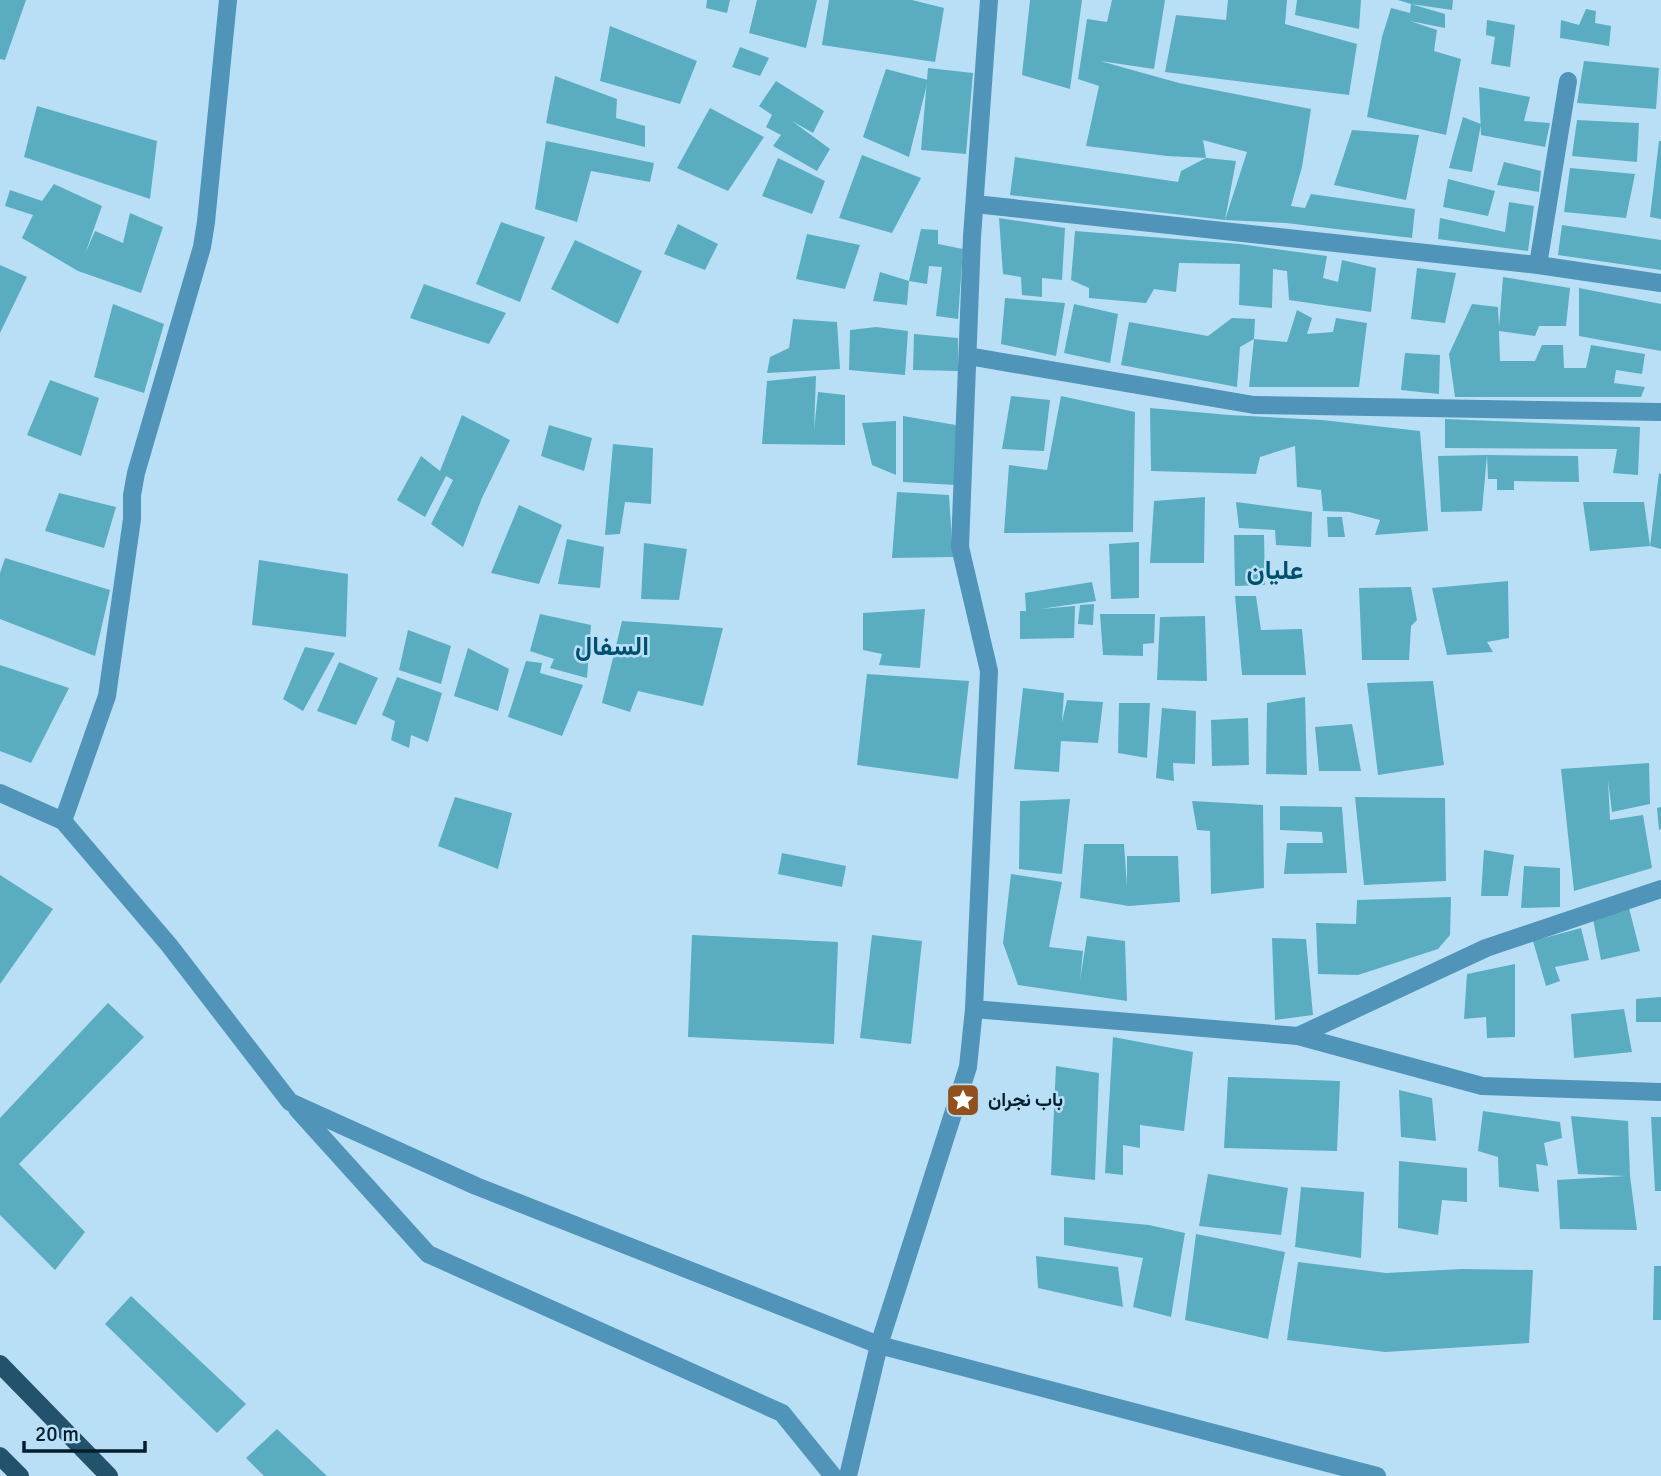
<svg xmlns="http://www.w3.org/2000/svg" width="1661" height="1476" font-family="Signika,Vazirmatn,sans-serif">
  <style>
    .building { fill: #5aadc0; fill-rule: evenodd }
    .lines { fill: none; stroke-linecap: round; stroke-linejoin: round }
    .minor { stroke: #5194b9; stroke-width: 18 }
    .primary { stroke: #23536c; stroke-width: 18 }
    .labels { text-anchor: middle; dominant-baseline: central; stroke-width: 5; stroke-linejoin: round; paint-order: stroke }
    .poi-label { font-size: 19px; font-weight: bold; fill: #031e2c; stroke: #b9dff6; text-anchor: start }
    .district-label { font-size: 26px; font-weight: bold; fill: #004f6f; stroke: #b9dff6 }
  </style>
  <rect width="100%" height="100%" fill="#b9dff6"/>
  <g class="building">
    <polygon points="0,0 26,0 5,60 0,59"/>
    <polygon points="707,0 730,0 727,13 706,8"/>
    <polygon points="757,0 817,0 806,48 749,33"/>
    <polygon points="829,0 912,0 944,8 935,62 822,45"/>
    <polygon points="1030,0 1082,0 1070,89 1022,75"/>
    <path d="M1112,0h53l-11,69 -54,-8 79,22 132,26 -9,58 -11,39 14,2 6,-14 104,15 -3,29 -126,-15 -61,-3 -215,-25 5,-38 163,25 3,-11 25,-13 -39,-2 -81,-10 13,-60 -21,-7 9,-60 20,3zM1203,140l44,12 -22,68 11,-59 -30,-3z"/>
    <polygon points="1228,0 1287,0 1285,24 1357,44 1349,95 1165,72 1176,15 1226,20"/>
    <polygon points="1297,0 1361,0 1359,29 1295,15"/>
    <polygon points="1398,0 1453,0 1452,10 1411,4 1445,14 1445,28 1410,21 1437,30 1434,51 1461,59 1446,135 1367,117 1382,37 1391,8 1410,13 1411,4"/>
    <polygon points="1586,9 1596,11 1595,23 1611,26 1609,46 1560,38 1561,20 1579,25"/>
    <polygon points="1487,20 1515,25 1510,67 1491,64 1495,37 1486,35"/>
    <polygon points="610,26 697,61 680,104 600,81"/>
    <polygon points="740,47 769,58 760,76 732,67"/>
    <polygon points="1584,61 1659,68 1656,109 1577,103"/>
    <polygon points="928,68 973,73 966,154 921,150"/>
    <polygon points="886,69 928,80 909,157 863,137"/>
    <polygon points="555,76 617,99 616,118 645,126 645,147 546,123"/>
    <polygon points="776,81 824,111 813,133 792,121 830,149 817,171 773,146 781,135 766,127 772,115 759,106"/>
    <polygon points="1479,87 1530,97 1524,121 1550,123 1545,147 1481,135"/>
    <polygon points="37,106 157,141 150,199 24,157"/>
    <polygon points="710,108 764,137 728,191 677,168"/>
    <polygon points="1463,117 1481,124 1472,172 1449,168"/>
    <polygon points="1577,120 1639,123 1637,162 1572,156"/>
    <polygon points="1352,130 1419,135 1406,200 1334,185"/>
    <polygon points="546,141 654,163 650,182 591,171 577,222 535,209"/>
    <polygon points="1659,141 1661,141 1661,219 1650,217"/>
    <polygon points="862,155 921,178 892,233 839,218"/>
    <polygon points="778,158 825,181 812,214 762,196"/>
    <polygon points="1504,162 1541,171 1539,192 1497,185"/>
    <polygon points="1570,168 1635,174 1626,218 1564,212"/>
    <polygon points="1448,179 1495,191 1488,216 1443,207"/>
    <polygon points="54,184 102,206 85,254 95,231 123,243 130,213 163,227 141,293 78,271 22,238 33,215 5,206 10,190 42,201"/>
    <polygon points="1509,202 1534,206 1528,251 1438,239 1440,218 1505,232"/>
    <polygon points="999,218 1065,228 1062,280 1042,278 1042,297 1022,295 1021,277 1003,274"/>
    <polygon points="501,222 545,237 520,302 476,284"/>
    <polygon points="678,224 718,244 705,270 664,254"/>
    <polygon points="1562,225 1661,240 1661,270 1558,255"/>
    <polygon points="921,229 938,230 938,244 963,249 958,319 936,316 942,267 929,266 927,284 909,281"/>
    <polygon points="1075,231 1240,244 1327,256 1323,278 1338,282 1342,260 1376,268 1371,312 1289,300 1287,271 1273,269 1272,308 1239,305 1240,264 1179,263 1176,292 1154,289 1146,303 1089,298 1089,288 1071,280"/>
    <polygon points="807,234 860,245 845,289 796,279"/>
    <polygon points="575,240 642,271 618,324 551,289"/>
    <polygon points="0,265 27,277 0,333"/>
    <polygon points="1417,268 1456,273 1445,323 1411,319"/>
    <polygon points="880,272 909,281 907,305 873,301"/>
    <polygon points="1503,277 1570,288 1566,326 1539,326 1535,336 1499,331 1500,361 1535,361 1542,345 1563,345 1564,368 1586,368 1591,345 1645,354 1642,374 1616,370 1614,383 1645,387 1641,397 1455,397 1449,354 1472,304 1498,307 1499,327"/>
    <polygon points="424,284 506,313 489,344 410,318"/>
    <polygon points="1579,288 1661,304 1661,351 1579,336"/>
    <polygon points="1005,298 1065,303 1056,356 1001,344"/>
    <polygon points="113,304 164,324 144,393 94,377"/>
    <polygon points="1074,304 1118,314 1110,363 1064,353"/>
    <polygon points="1297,310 1312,318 1307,334 1333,332 1336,318 1367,323 1359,387 1249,387 1254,339 1287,342"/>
    <polygon points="1232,318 1255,319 1254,339 1240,347 1237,387 1121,365 1129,322 1208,336"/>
    <polygon points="793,319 837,322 840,369 767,373 770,357 789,348"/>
    <polygon points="876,327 908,331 905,375 849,370 850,330"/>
    <polygon points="914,334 958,338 958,371 913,370"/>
    <polygon points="1405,353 1440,355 1439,394 1401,390"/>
    <polygon points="816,376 814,430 818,392 845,395 845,445 762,444 767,381"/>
    <polygon points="50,380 99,398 81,456 27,435"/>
    <polygon points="1011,396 1050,400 1044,451 1002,449"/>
    <polygon points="1061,396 1135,412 1133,532 1004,533 1009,465 1047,470"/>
    <polygon points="1150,408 1229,415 1322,420 1420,431 1428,531 1375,535 1380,520 1349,512 1323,511 1321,490 1297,487 1295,446 1260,457 1256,474 1151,471"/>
    <polygon points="462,415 510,440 482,498 463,547 431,524 453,480 446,476 425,517 397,500 421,456 440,471"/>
    <polygon points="903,416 956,425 955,485 903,482"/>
    <polygon points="1445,419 1640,427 1638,475 1613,473 1617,449 1445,448"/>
    <polygon points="896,421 896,475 872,465 862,423"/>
    <polygon points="549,425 592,438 584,471 541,456"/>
    <polygon points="613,444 653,448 651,504 625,502 620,534 605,535"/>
    <polygon points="1487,455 1578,456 1579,482 1514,481 1514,490 1497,490 1497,479 1488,479 1487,455 1482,511 1441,512 1438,456"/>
    <polygon points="1659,473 1661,474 1661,549 1650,546"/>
    <polygon points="897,492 949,495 953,557 892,558"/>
    <polygon points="59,493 116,507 104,548 45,531"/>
    <polygon points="1205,497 1204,563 1150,563 1154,501"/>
    <polygon points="1236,502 1312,512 1311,547 1276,545 1275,530 1239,528"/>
    <polygon points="1583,502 1644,502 1650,546 1590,551"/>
    <polygon points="519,505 562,525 539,584 491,573"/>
    <polygon points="1327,517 1342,517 1345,537 1328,537"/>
    <polygon points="1234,535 1264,535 1265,585 1235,586"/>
    <polygon points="567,539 604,547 600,588 558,584"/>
    <polygon points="1139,542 1139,598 1111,599 1109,544"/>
    <polygon points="644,543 687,549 679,600 641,599"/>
    <polygon points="5,558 110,590 95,656 0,619 0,573"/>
    <polygon points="259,560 348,574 346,637 252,625"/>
    <polygon points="1508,581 1509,638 1487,642 1493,652 1447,655 1432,588"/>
    <polygon points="1092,582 1096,601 1040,609 1075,606 1074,638 1020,639 1020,611 1026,611 1025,593"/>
    <polygon points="1411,587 1417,620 1411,626 1409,660 1362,660 1359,588"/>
    <polygon points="1235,596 1256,596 1261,630 1302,629 1306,675 1242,675"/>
    <polygon points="1094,604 1093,625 1078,624 1080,605"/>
    <polygon points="925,609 920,668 879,665 882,654 863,650 863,613"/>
    <polygon points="540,614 591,625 587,678 550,668 554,659 530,651"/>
    <polygon points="1100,614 1155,614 1154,643 1143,644 1143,656 1103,655"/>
    <polygon points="1205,616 1207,681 1157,680 1160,617"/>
    <polygon points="622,621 723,628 703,706 638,691 630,712 602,703"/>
    <polygon points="408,630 451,646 441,684 399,670"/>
    <polygon points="305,647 335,653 303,711 283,699"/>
    <polygon points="468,648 509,669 498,711 454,696"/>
    <polygon points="526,661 542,663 540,673 583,685 562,736 508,717"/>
    <polygon points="339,662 378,678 356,725 317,711"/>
    <polygon points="0,665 69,688 31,763 0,751"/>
    <polygon points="867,674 969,681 958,779 857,765"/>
    <polygon points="397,677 442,693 428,742 411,735 409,748 391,740 395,721 382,715"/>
    <polygon points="1433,681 1444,765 1378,775 1367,683"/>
    <polygon points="1023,688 1064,693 1062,722 1067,700 1103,702 1098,743 1061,741 1059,772 1014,769"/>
    <polygon points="1305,697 1307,775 1266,774 1267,703"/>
    <polygon points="1119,703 1150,703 1147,758 1118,753"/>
    <polygon points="1162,708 1196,711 1195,764 1173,763 1174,781 1156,778"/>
    <polygon points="1248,718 1249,765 1212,766 1211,720"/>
    <polygon points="1352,724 1361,771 1319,771 1315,727"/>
    <polygon points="1649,763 1650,804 1612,812 1608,780 1610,820 1643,815 1652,868 1574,891 1561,769"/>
    <polygon points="455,797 512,813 498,869 438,846"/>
    <polygon points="1355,797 1445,798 1446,881 1364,885"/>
    <polygon points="1070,799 1062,874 1019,869 1020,801"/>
    <polygon points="1192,801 1263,805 1264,888 1211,894 1210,831 1197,830"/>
    <polygon points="1280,806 1342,807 1347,873 1284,874 1287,843 1323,843 1322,832 1280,830"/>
    <polygon points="1661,807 1661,829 1659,830 1657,808"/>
    <polygon points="1084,844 1124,844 1127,886 1127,856 1178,856 1180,902 1129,906 1080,898"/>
    <polygon points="1484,850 1514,855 1508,896 1481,896"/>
    <polygon points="782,853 846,866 842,887 778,874"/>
    <polygon points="1524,866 1560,868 1560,907 1521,908"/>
    <polygon points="1011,874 1062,882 1049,947 1083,951 1080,980 1087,936 1125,941 1127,1001 1018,985 1003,943"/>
    <polygon points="0,875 53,909 0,984"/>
    <polygon points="1451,897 1450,935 1438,949 1358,975 1318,974 1316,923 1356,924 1357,900"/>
    <polygon points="1629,908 1640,951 1601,960 1593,919"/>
    <polygon points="1581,928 1589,960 1555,967 1560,981 1546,986 1533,941"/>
    <polygon points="692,935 838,942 834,1044 688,1037"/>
    <polygon points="872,935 922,941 911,1044 860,1038"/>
    <polygon points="1272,938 1306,939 1313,1015 1275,1020"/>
    <polygon points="1515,964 1515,1037 1487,1038 1486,1017 1464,1019 1467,974"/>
    <polygon points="1661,997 1661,1022 1636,1022 1636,999"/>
    <polygon points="108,1003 144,1037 19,1164 85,1232 55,1270 0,1215 0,1118"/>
    <polygon points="1624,1009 1632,1052 1574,1058 1571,1014"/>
    <polygon points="1113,1037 1193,1052 1184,1131 1140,1125 1140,1148 1123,1145 1123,1175 1105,1173"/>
    <polygon points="1056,1066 1099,1073 1095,1180 1051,1175"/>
    <polygon points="1228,1077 1340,1081 1337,1151 1224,1148"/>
    <polygon points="1399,1090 1432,1098 1436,1141 1401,1137"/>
    <polygon points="1483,1111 1560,1122 1562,1138 1544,1143 1548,1166 1536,1164 1539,1192 1499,1187 1498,1157 1478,1151"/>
    <polygon points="1571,1116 1628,1121 1630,1176 1637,1230 1560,1229 1557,1180 1626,1176 1578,1174"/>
    <polygon points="1651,1117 1661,1117 1661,1191 1655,1191"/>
    <polygon points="1399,1161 1467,1168 1467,1202 1442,1200 1438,1235 1398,1228"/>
    <polygon points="1208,1174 1288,1188 1281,1235 1199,1226"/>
    <polygon points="1301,1187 1364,1192 1361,1258 1295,1247"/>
    <polygon points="1064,1217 1149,1225 1185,1233 1171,1317 1133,1307 1143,1258 1064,1245"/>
    <polygon points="1196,1234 1285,1252 1268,1339 1185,1320"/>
    <polygon points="1036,1256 1118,1267 1123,1307 1038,1288"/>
    <polygon points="1298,1262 1386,1273 1462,1269 1533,1270 1529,1343 1385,1352 1287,1340"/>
    <polygon points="1654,1266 1661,1266 1661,1320 1653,1320"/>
    <polygon points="131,1296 246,1404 217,1433 105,1324"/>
    <polygon points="277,1429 327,1476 264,1476 246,1458"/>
  </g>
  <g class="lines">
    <g class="minor">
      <polyline points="975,204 1538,265 1661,283"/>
      <polyline points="1538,265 1568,81"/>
      <polyline points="968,356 1254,405 1661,412"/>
      <polyline points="0,793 63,821 169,945 290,1102 476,1186 879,1345 1377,1476"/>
      <polyline points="63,821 107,696 132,519 132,495 136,473 202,247 206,222 228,0"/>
      <polyline points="974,1009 1298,1036 1482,1086 1661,1092"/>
      <polyline points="1298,1036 1486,948 1661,889"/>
      <polyline points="297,1109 428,1254 782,1413 833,1476"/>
      <polyline points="848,1476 879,1345 968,1067 974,1009 989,671 960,547 972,237 989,0"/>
    </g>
    <g class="primary">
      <polyline points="0,1364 109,1476"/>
      <polyline points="0,1456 20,1476"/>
    </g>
  </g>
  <defs>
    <g id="sight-square" transform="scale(1.75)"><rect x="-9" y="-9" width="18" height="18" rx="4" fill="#92501d" stroke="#b9dff6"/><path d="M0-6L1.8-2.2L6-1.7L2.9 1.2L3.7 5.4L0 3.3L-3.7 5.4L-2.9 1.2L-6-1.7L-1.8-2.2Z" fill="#fff"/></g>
  </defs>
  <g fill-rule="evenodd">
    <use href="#sight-square" x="963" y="1100"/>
  </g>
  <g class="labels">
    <g class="poi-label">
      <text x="988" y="1100">باب نجران</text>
    </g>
    <g class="district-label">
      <text x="1275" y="571">عليان</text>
      <text x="612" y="647">السفال</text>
    </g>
  </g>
  <path d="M24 1441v10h121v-10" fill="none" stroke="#031e2c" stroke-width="3.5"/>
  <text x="35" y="1441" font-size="21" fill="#031e2c" stroke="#b9dff6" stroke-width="5" paint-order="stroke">20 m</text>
</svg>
